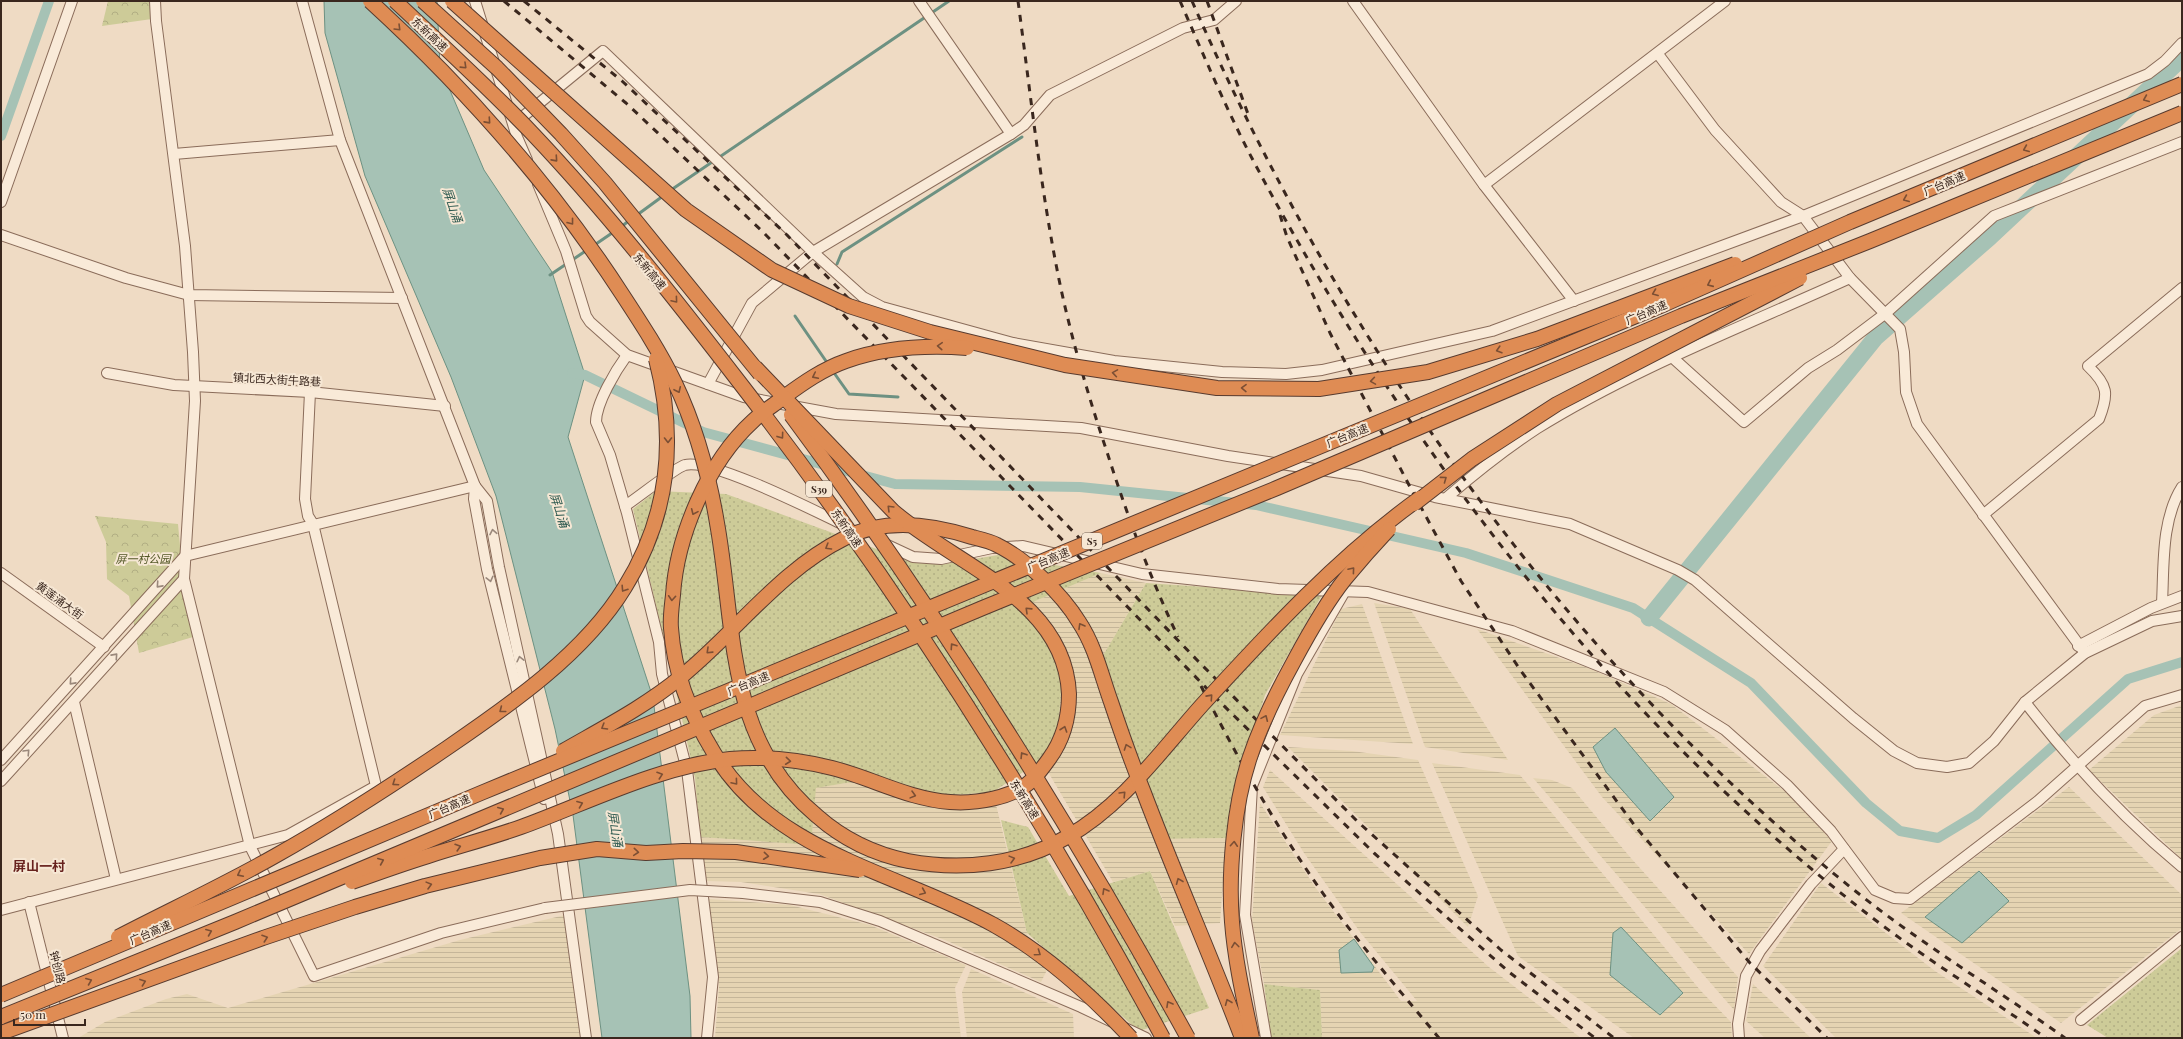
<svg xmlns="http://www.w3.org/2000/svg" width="2183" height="1039" font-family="'Playfair Display','Noto Sans SC',serif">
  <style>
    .farmland { fill: url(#farmland-rules) }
    .grass { fill: url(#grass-dots) }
    .park { fill: url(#park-crowns) }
    .water { fill: #a6c2b5; stroke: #6d9182 }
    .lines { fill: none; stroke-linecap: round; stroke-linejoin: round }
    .stream { stroke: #6d9182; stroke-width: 3 }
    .canal { stroke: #a6c2b5; stroke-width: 10 }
    .river { stroke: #a6c2b5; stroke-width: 17 }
    .minor-casing { stroke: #8a6c5a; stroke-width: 12 }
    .minor { stroke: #f9ead8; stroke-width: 10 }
    .rail { stroke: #3a271e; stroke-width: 3; stroke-dasharray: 7 7; stroke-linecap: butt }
    .minor-bridge-casing { stroke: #8a6c5a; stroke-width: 12; stroke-linecap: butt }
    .highway-bridge-casing { stroke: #583b2f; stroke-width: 16; stroke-linecap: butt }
    .minor-bridge { stroke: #f9ead8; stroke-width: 10 }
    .highway-bridge { stroke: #df8c54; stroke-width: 14 }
    .oneway { stroke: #7c4f34 }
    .oneway2 { stroke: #9a887b }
    .labels { text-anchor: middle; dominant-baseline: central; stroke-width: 4; stroke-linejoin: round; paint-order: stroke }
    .shield { fill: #f6e7d4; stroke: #726155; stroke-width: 1 }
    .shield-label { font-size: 10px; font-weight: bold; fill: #3a271e }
    .street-label { font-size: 11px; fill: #3a271e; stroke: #f6e7d4 }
    .park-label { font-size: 11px; font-style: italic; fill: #525725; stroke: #f6e7d4 }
    .water-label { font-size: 12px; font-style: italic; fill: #2e5a50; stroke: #f6e7d4 }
    .quarter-label { font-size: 13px; font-weight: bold; fill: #67211d; stroke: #f6e7d4 }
  </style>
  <defs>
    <pattern id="farmland-rules" width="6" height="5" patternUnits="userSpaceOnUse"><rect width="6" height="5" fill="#e5d4b2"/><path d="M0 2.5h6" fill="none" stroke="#c5b699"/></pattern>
    <pattern id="grass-dots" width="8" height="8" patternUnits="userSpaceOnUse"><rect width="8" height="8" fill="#cdcb98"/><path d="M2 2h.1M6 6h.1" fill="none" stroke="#b1ae83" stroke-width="1.8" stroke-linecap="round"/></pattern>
    <pattern id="park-crowns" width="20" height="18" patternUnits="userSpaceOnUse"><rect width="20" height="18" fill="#cdcb98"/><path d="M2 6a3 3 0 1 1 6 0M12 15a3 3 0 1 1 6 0" fill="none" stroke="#b1ae83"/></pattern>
  </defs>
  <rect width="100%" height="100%" fill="#efdbc4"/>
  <g class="farmland">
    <polygon points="1101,573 1146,583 1101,659 1156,839 1226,838 1220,923 1175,926 1150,871 1113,882 1041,760 1052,647 1033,602"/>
    <polygon points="1374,603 1410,609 1508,760 1425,747"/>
    <polygon points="1362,604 1413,744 1280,735 1341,609"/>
    <polygon points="1477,629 1588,668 1671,704 1787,793 1832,841 1749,954 1602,797"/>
    <polygon points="2182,705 2182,859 2089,770 2154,715"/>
    <polygon points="1288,747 1352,751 1418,760 1478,896 1468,927"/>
    <polygon points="1432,763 1520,775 1701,991 1731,1022 1732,1038 1634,1038 1518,956"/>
    <polygon points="1270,770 1489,967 1581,1038 1322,1038 1320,990 1264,984 1252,920 1260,803 1315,887 1401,1001 1417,1001 1360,932 1304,853 1263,787"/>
    <polygon points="882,777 939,796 993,792 1027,933 1031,955 1048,968 1041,982 945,940 819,894 741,882 706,881 700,837 811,845 815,788"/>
    <polygon points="1533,778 1552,780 1572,788 1630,857 1738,977 1734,1010"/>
    <polygon points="2069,787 2182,895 2182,928 2061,1023 1901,913"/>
    <polygon points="1821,883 1935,971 2037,1038 1836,1038 1763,966"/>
    <polygon points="709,899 790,905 870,925 966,965 955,988 961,1038 715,1038 719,986"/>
    <polygon points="565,915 581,1038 78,1038 105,1022 166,999 187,994 228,1008 460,940"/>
    <polygon points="971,969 1073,1014 1074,1038 967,1038 962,992"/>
    <polygon points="1753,984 1811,1038 1765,1038 1746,1021"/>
  </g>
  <g class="grass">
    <polygon points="656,491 726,494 915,563 944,564 998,555 1101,573 1033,602 1052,647 1062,678 1058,731 1041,760 993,792 939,796 882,777 816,788 811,845 700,837 695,778 670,664 633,509"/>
    <polygon points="1146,583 1322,595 1265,695 1233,798 1226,838 1156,839 1101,659"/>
    <polygon points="1001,820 1028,827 1069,896 1150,871 1209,1008 1139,1031 1027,933"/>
    <polygon points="2182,948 2181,1038 2108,1038 2087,1025"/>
    <polygon points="1264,984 1320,990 1322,1038 1271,1038"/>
  </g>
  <g class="park">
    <polygon points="108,1 151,1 152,19 102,26"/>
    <polygon points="95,516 178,524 186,610 193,637 139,653 129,596 107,579 106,542"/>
  </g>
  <g class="water">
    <polygon points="324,1 437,1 440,67 484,170 552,272 585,375 568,437 653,698 690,996 691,1038 602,1038 573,815 555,729 496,496 451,377 365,176 325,33"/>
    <polygon points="1615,728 1674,797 1650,821 1606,772 1593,747"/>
    <polygon points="1979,871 2009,901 1962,943 1925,917"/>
    <polygon points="1621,927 1683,993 1660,1015 1610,975 1613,933"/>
    <polygon points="1354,939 1374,967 1372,972 1341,973 1339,950"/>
  </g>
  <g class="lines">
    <g class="stream">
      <polyline points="671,190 949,1"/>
      <polyline points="637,215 663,196"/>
      <polyline points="621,227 631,219"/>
      <polyline points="593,246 615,231"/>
      <polyline points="837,264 842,252 1022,137"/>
      <polyline points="550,275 587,250"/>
      <polyline points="795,316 828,364"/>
      <polyline points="832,370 849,394 898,397"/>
    </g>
    <g class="canal">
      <polyline points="1,136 49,1"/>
      <polyline points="572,373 585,375 703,432 895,484 1080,487 1256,505 1466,553 1633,608 1751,683 1866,803 1900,831 1938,838 1976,815 2128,679 2182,662"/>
    </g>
    <polyline class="river" points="1649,618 1876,337 1990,237 2182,58"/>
    <g class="minor-casing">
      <g id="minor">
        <polyline points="155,1 156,21 185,246 193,352 195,401 184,579 250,846 314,976 441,933 545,908"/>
        <polyline points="302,1 340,140 475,486 487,501 499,567 558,834 586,1038"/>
        <polyline points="475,1 517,137 527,160"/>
        <polyline points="919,1 1011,134"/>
        <polyline points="1353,1 1484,185 1574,301"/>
        <polyline points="1658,54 1715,130 1781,202 1803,216 1850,278 1900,329 1904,352 1906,392 1917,424 2085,653"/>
        <polyline points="515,123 603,51 813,252 863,297 882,307 1013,343 1114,361 1222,372 1286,374 1322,370 1492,331 1803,216 2148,74 2165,61 2182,43"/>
        <polyline points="174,154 340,140"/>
        <polyline points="538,184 566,251 586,316 590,322 627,355 744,397 836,414 1081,428 1228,456 1361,476 1435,497 1570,524 1678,570 1695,580 1853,718 1894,751 1917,763 1947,767 1969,763 1994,741 2025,702 2085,653 2152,621 2182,616"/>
        <polyline points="1484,185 1725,1"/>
        <polyline points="1,202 72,1"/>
        <polyline points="1,235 126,278 189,295 402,298"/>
        <path d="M627,355c-11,15 -31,48 -31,67l14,33 17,58 32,129 3,32 25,96 26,207 -6,61"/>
        <polyline points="1673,358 1744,422 1808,368 1837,350 1886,313 1994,216 2182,142"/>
        <polyline points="107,373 174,385 310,392 445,406"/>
        <polyline points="708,384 752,303 813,252 1011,134 1024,125 1050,95 1183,28 1214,20 1236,1"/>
        <polyline points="475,486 474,499 487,569 544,799"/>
        <path d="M1445,499c29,-25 59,-49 91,-70 96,-60 211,-104 314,-151"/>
        <path d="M625,506c11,-7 51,-39 60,-41 26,-7 130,46 159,60"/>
        <path d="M1983,515l116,-96c10,-25 9,-34 -11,-53l94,-78"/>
        <polyline points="883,543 913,557 941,559 992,548 1023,546 1142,574 1278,589 1368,592 1512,631 1664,692 1725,730 1787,785 1831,831 1875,890 1894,898 1910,899 2038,801 2145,706 2182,695"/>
        <polyline points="1,573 104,647"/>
        <path d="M2162,603c2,-37 -1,-83 20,-116"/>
        <polyline points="2078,646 2151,608 2182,596"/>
        <polyline points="74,702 116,879"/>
        <path d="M2025,702c47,61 98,116 157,165"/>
        <polyline points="1,760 185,556 475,486"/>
        <polyline points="1,781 184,579"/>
        <polyline points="743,893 820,902 880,921 1081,1007 1146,1038"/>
        <polyline points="29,902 63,1038"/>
        <polyline points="1,910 288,835 376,786 313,524 308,516 305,499 310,392"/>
        <polyline points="2081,1020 2182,937"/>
        <polyline points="1266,1038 1245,915 1252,786 1297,674 1345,591"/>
        <polyline points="1739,1038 1738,1024 1746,976 1760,951 1811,884 1844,849"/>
      </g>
    </g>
    <use href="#minor" class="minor"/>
    <g class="rail">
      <polyline points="504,1 626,103 762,231 1220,702 1374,853 1509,972 1595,1038"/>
      <polyline points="524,1 622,81 787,235 1197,660 1358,822 1501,950 1614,1038"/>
      <path d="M1018,1c13,96 23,193 43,288 12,55 28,109 46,163 20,63 43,125 71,185"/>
      <path d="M1180,1c24,55 47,110 75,163 153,288 356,552 615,752 57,44 118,81 176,122"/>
      <path d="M1192,1c152,349 382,673 685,907 61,46 126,86 188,130"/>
      <polyline points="1207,1 1248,114"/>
      <polyline points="1280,215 1287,237 1330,333 1410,487 1461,581 1521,671 1635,826 1750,963 1827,1038"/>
      <path d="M1201,686c40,79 84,157 137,228 32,42 67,83 101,124"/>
    </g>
    <g class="minor-bridge-casing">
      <polyline id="minor-bridge" points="545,908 690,890 743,893"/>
    </g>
    <g class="highway-bridge-casing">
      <g id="highway-bridge">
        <path d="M370,1c95,87 182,185 252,293 19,29 38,58 53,89 21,44 34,92 42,140 19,106 8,217 100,293 26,23 57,38 91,45 54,10 111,4 159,-24 55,-31 93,-85 135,-132 67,-73 137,-149 218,-207"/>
        <path d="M395,1c46,43 92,85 136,131 76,80 145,168 212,255 158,205 297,424 420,651"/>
        <polyline points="423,1 497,68 561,134 605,183 760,374"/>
        <polyline points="452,1 686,210 772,270 849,306 930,332 1065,365 1217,388 1319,389 1428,372 1537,339 1735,264"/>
        <path d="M967,348c-41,-3 -82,-1 -121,13 -23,8 -43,22 -62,36 -10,8 -22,15 -31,24 -45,41 -76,114 -80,174 -1,10 -3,22 -2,33 3,45 19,86 43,125 59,100 185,120 280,172 52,29 96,69 137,113"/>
        <path d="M791,415c147,198 278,407 397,623"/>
        <polyline points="1414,504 1472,459 1557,404 1800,278"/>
        <path d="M563,751c40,-23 83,-45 119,-75 55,-45 98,-106 163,-138 39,-20 86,-14 127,-1 8,2 18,4 25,8 29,14 65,49 82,77 16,24 22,52 32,80 10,30 21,61 33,91 31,82 67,163 98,245"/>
        <path d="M352,882c25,-9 50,-18 76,-26 31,-10 62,-18 93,-29 66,-24 138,-61 209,-68 33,-3 70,1 102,9 40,10 76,31 118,34 25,2 64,-4 82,-22 6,-6 12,-14 17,-21 14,-19 20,-41 20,-65 -4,-95 -114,-129 -176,-183l-138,-144"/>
        <path d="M118,937c52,-27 106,-52 157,-81 59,-33 116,-70 172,-108 63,-43 138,-95 178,-161 44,-71 52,-147 31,-228"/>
        <polyline points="1,995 481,793 1665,304 1850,222 2182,84"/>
        <polyline points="1,1017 235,922 985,607 1277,488 1681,316 1870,241 2182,113"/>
        <polyline points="1,1033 263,938 355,907 425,886 540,858 597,849 646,853 683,851 736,852 860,870"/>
        <path d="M1252,1038c-8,-38 -17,-77 -20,-116 -4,-49 2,-118 18,-165 11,-33 27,-65 44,-96 15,-28 31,-57 51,-82 14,-17 29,-34 44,-50"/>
      </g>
    </g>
    <use href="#minor-bridge" class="minor-bridge"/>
    <use href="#highway-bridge" class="highway-bridge"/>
  </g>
  <defs><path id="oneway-chevron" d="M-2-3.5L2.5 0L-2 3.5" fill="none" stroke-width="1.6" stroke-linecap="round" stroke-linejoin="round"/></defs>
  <g class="oneway">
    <use href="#oneway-chevron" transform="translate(398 28) rotate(45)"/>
    <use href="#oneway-chevron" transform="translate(464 66) rotate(44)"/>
    <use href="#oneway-chevron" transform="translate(2146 99) rotate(157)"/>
    <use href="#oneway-chevron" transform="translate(488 121) rotate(48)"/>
    <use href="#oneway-chevron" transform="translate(2026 149) rotate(157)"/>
    <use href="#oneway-chevron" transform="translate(555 159) rotate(48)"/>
    <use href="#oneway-chevron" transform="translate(1906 199) rotate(157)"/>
    <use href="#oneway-chevron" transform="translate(571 222) rotate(52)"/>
    <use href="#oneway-chevron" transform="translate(1710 284) rotate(156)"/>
    <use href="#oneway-chevron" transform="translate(1655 293) rotate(159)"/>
    <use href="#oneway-chevron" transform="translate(675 300) rotate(50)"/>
    <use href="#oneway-chevron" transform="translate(940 346) rotate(-176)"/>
    <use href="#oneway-chevron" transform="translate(1499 350) rotate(163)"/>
    <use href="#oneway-chevron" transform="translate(1115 373) rotate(-171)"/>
    <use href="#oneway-chevron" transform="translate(815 376) rotate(154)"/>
    <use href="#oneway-chevron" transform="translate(1373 381) rotate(171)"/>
    <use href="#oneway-chevron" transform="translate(1244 388) rotate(-179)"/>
    <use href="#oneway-chevron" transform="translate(678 390) rotate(65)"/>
    <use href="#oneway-chevron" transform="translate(781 436) rotate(54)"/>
    <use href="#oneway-chevron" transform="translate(668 440) rotate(90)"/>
    <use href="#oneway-chevron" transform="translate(1444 479) rotate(-36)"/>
    <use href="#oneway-chevron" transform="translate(890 508) rotate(-135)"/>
    <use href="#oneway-chevron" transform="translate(694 512) rotate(114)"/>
    <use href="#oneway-chevron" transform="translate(828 547) rotate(149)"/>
    <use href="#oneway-chevron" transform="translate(1352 570) rotate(-50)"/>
    <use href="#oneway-chevron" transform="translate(624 589) rotate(123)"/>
    <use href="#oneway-chevron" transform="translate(672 598) rotate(94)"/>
    <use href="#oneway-chevron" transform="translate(1028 610) rotate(-136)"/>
    <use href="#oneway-chevron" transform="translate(1081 626) rotate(-120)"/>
    <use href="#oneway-chevron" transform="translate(953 646) rotate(-124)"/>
    <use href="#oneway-chevron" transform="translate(709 651) rotate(136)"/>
    <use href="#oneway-chevron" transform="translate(1210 697) rotate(-48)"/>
    <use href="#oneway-chevron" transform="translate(502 710) rotate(142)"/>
    <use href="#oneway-chevron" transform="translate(1265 718) rotate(-66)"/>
    <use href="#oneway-chevron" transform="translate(604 727) rotate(149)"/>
    <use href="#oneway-chevron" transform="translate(1064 729) rotate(-71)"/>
    <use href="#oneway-chevron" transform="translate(1127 747) rotate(-110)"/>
    <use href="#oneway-chevron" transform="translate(1023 755) rotate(-122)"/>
    <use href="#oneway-chevron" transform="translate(788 761) rotate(6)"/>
    <use href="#oneway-chevron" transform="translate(660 775) rotate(-19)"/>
    <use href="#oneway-chevron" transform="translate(735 782) rotate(50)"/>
    <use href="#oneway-chevron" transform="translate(395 783) rotate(146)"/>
    <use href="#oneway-chevron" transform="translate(1123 794) rotate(-46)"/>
    <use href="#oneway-chevron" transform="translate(913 795) rotate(15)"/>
    <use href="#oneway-chevron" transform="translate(580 804) rotate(-21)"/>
    <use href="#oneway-chevron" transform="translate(501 810) rotate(-23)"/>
    <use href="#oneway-chevron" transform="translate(1234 844) rotate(-86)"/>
    <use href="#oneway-chevron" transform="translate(458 847) rotate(-17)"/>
    <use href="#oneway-chevron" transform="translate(636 852) rotate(5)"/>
    <use href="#oneway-chevron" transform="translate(766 856) rotate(6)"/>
    <use href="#oneway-chevron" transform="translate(1012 859) rotate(-15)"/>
    <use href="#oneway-chevron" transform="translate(381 861) rotate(-23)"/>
    <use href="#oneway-chevron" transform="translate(240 874) rotate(153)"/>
    <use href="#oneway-chevron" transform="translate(1179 881) rotate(-112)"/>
    <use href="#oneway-chevron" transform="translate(429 885) rotate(-15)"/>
    <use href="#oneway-chevron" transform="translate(1105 891) rotate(-120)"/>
    <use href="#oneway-chevron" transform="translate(923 892) rotate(23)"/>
    <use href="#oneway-chevron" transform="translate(209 932) rotate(-22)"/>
    <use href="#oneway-chevron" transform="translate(265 938) rotate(-19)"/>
    <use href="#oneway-chevron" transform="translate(1235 945) rotate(-97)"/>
    <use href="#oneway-chevron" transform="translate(1038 953) rotate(35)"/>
    <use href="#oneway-chevron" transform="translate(89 981) rotate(-22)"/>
    <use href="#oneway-chevron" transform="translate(143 982) rotate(-20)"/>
    <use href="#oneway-chevron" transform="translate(1228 1002) rotate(-112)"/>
    <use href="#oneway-chevron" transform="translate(1169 1004) rotate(-119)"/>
  </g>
  <g class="oneway2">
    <use href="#oneway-chevron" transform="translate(493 532) rotate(-101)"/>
    <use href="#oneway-chevron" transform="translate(490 579) rotate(76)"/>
    <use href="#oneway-chevron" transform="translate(159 585) rotate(132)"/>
    <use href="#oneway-chevron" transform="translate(115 656) rotate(-48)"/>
    <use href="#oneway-chevron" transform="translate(520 659) rotate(-103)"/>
    <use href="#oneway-chevron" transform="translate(72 682) rotate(132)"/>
    <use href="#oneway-chevron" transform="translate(27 752) rotate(-47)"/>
  </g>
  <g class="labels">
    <g class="shield">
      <rect x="806" y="481" width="26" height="16" rx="3"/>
      <rect x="1082" y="533" width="20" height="16" rx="3"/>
    </g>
    <g class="shield-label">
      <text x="819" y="489">S39</text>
      <text x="1092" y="541">S5</text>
    </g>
    <g class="street-label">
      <text transform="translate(430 34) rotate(43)">东新高速</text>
      <text transform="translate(1944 183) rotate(-23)">广台高速</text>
      <text transform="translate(650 271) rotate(50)">东新高速</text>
      <text transform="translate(1646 312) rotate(-23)">广台高速</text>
      <text transform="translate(277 379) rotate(3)">镇北西大街牛路巷</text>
      <text transform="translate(1347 435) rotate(-22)">广台高速</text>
      <text transform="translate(847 528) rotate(55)">东新高速</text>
      <text transform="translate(1048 559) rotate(-22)">广台高速</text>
      <text transform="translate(60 600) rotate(36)">黄莲涌大街</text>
      <text transform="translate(748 683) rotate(-22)">广台高速</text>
      <text transform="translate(1025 799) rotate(58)">东新高速</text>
      <text transform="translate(449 806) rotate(-23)">广台高速</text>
      <text transform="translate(150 932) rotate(-23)">广台高速</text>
      <text transform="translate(58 967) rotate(76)">钟创路</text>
    </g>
    <g class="park-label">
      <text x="143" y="558">屏一村公园</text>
    </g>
    <g class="water-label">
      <text transform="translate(453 205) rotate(71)">屏山涌</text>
      <text transform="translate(560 510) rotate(72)">屏山涌</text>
      <text transform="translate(616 829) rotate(81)">屏山涌</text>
    </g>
    <g class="quarter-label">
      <text x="39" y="865">屏山一村</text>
    </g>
  </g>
  <rect width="2183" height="1039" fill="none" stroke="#3a271e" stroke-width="4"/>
  <path d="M14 1019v6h71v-6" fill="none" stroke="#3a271e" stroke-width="2"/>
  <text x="20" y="1019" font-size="12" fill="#3a271e" stroke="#f6e7d4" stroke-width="3" paint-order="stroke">50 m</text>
</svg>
